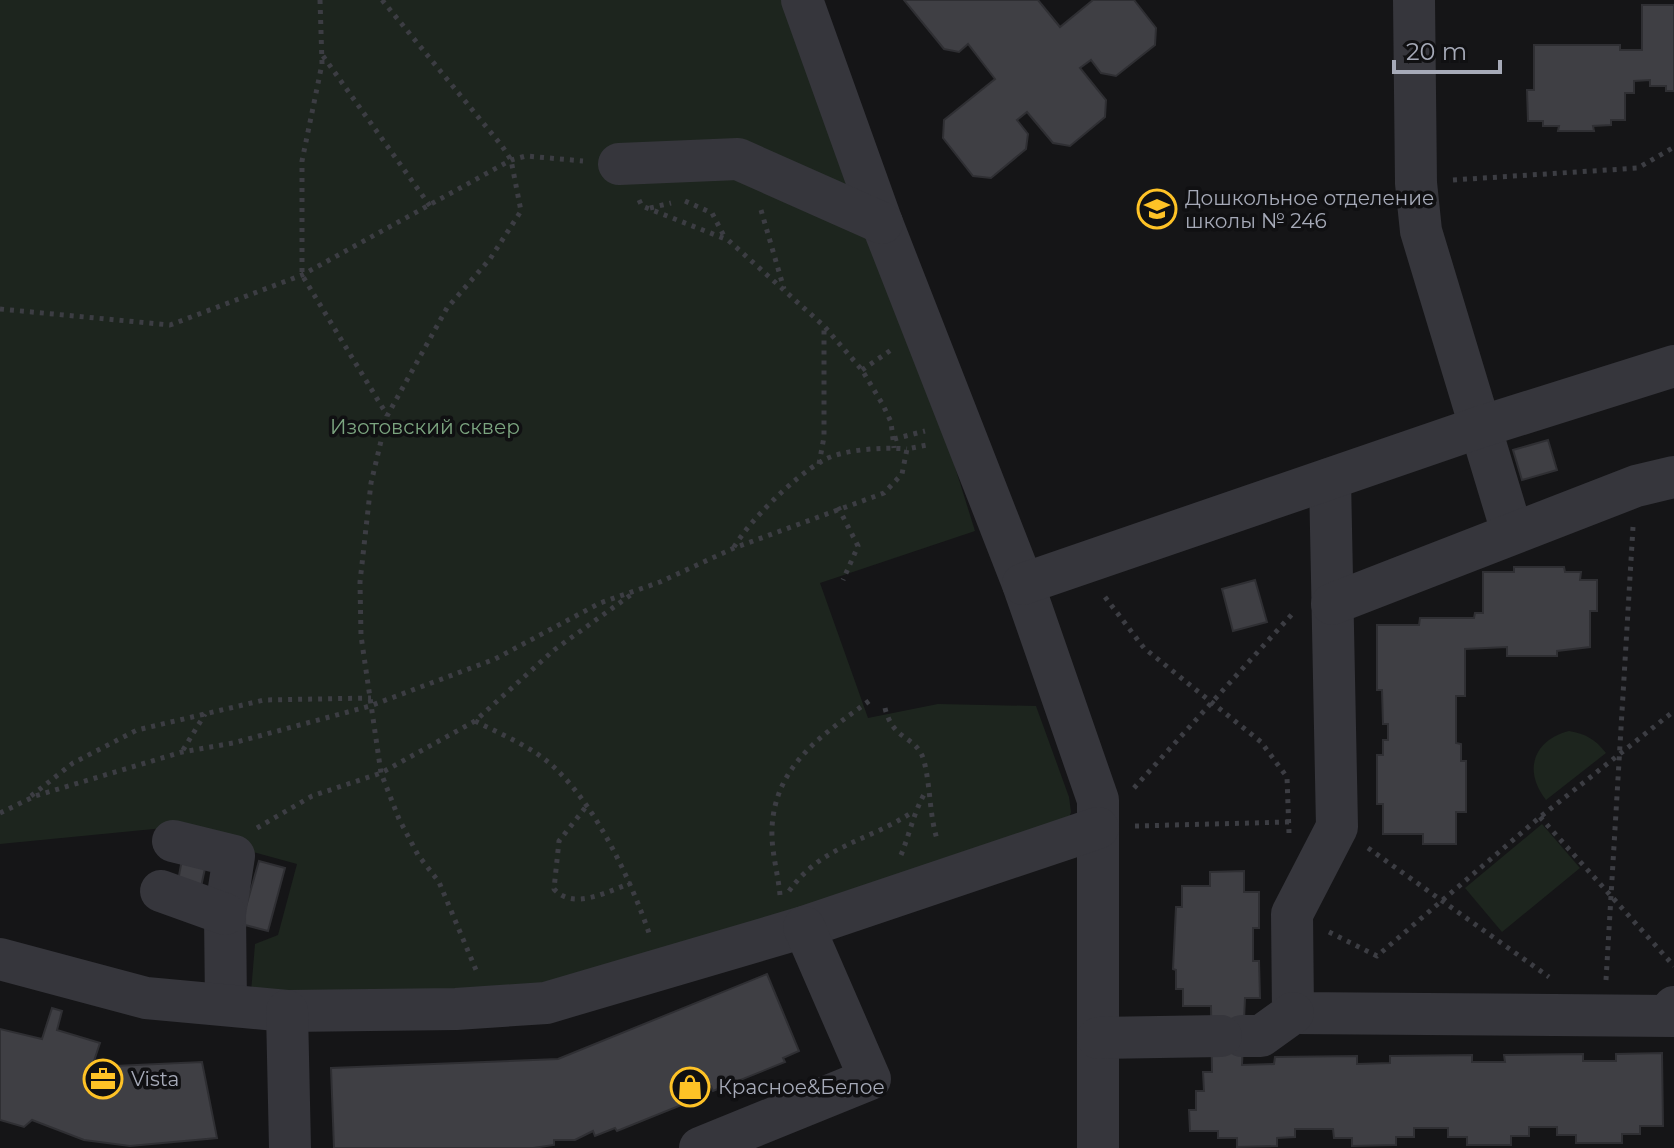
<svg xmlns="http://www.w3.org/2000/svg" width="1674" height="1148" font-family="Montserrat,sans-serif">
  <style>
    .green { fill: #1d251e }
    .building { fill: #3f3f44; stroke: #2f2f33; stroke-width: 2 }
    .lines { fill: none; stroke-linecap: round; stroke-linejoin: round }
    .path { stroke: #3c3d43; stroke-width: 5; stroke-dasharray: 4 6; stroke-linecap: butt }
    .minor { stroke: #36363c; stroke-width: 42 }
    .labels { text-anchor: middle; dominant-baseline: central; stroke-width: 7; stroke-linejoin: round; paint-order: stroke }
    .poi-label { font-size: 20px; fill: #a6aab8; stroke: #101012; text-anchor: start }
    .park-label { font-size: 20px; fill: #7ca580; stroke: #101012 }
  </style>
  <rect width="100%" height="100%" fill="#151517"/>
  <g class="green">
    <polygon points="0,0 787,0 941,422 975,531 820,583 868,718 938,704 1036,706 1069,797 1071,812 1062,840 546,1003 250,1004 255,944 278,935 297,864 164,828 0,844"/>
    <path d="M1569,731c17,3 26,8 37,22l-60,47c-23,-29 -13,-60 23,-69z"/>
    <polygon points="1542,824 1580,868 1502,932 1465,888"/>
  </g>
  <g class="building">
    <polygon points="904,0 1038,0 1060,27 1093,0 1134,0 1156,28 1155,45 1116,76 1101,73 1091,60 1080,68 1106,100 1105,117 1070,146 1053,143 1027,112 1017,120 1028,134 1026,149 991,178 973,176 943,138 944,120 995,79 968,44 959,52 944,49"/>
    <polygon points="1642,5 1674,5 1674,91 1666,91 1666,86 1650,86 1650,80 1634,81 1634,93 1625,93 1625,120 1611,120 1611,125 1593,126 1594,131 1558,131 1559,126 1543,126 1543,121 1528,121 1527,90 1534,90 1534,45 1620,45 1620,50 1642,50"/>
    <polygon points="1548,440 1557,470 1522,480 1513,450"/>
    <polygon points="1514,567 1564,567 1565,572 1581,572 1580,580 1597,580 1597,611 1590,611 1590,647 1557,651 1557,656 1507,656 1507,647 1465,649 1465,696 1456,696 1456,743 1461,744 1461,761 1466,761 1466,812 1456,812 1456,844 1423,844 1423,834 1383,834 1383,804 1377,804 1377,755 1383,755 1383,740 1388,740 1388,724 1383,724 1382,690 1377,690 1377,625 1419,625 1420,618 1474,618 1475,613 1483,613 1483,572 1514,572"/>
    <polygon points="1255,580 1267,622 1233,631 1222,589"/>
    <polygon points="183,854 207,859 201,887 178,881"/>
    <polygon points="259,861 285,868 268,931 241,924"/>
    <polygon points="1244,871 1244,892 1259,892 1259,928 1253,928 1253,961 1259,961 1260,998 1245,998 1242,1065 1274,1064 1275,1057 1357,1056 1357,1064 1390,1063 1390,1056 1472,1055 1472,1062 1505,1062 1504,1055 1583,1054 1583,1061 1616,1061 1616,1054 1662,1053 1663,1126 1640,1126 1640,1134 1622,1134 1622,1143 1576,1143 1576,1135 1557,1135 1557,1127 1529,1127 1529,1136 1511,1136 1511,1145 1467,1145 1467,1137 1448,1137 1448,1128 1414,1128 1414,1137 1396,1137 1396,1145 1352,1146 1352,1138 1334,1138 1333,1129 1295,1129 1295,1137 1277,1138 1277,1146 1237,1147 1237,1138 1218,1138 1218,1131 1190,1131 1189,1110 1196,1110 1196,1091 1204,1091 1203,1072 1212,1072 1211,1006 1183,1006 1183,989 1176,989 1176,970 1173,969 1176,907 1182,907 1182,886 1210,886 1210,872"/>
    <polygon points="767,974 799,1051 783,1058 785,1062 713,1091 711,1086 682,1099 684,1104 617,1131 615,1128 595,1136 593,1131 575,1140 554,1140 554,1145 533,1148 334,1148 331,1068 558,1059"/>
    <polygon points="52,1008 62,1011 57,1030 100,1043 92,1067 202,1062 217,1138 130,1146 84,1140 32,1120 24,1127 0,1120 0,1029 42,1039"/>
  </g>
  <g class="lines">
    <g class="path">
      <polyline points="320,0 322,64 302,161 302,275 387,415"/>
      <polyline points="382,0 502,146 511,160 521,211 490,259 447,308 387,416 371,483 360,582 361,636 381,773 399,819 418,855 439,882 476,970"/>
      <polyline points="323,56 430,206"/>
      <polyline points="1453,180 1638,168 1674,147"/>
      <polyline points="639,200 642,206 728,240 824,326 862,370 883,405 891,422 894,448"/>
      <polyline points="685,201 712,213 725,238"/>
      <polyline points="650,208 671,203"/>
      <polyline points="761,210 784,289"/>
      <polyline points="0,309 170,325 302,275 511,160 526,156 583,161"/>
      <polyline points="862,370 891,350"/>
      <polyline points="894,439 925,431"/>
      <polyline points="819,464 824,437 824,326"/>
      <polyline points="838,507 858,546 843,580"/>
      <path d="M734,547c16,-27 60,-70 88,-86 20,-12 62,-14 85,-12"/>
      <polyline points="1105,597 1144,648 1261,742 1287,777 1289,833"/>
      <path d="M885,708c8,34 32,27 39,53 7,27 5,55 14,81"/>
      <path d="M475,721c29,15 61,27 84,51 40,40 72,109 90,161"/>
      <polyline points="183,750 205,714"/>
      <polyline points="1134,788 1294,612"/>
      <polyline points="31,796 73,763 137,730 264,700 371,698"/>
      <path d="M585,808l-26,33 -5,48c19,22 55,2 77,-6"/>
      <polyline points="0,813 35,796 182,752 233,743 370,706 495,659 600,603 660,582 734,548 884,493 902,474 907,449 927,445"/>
      <polyline points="1540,817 1674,966"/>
      <polyline points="1135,826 1289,822"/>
      <polyline points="257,828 312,796 381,773 475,721 554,650 632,594"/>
      <polyline points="1368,848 1549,977"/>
      <path d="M901,855c9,-22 13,-44 25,-64"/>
      <path d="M789,891c34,-47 79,-49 125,-80"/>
      <path d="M780,895c-2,-22 -9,-44 -8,-67 3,-64 52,-94 97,-127"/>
      <polyline points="1329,932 1377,956 1540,817 1674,711"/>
      <polyline points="1606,980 1633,527"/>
    </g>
    <g class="minor">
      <polyline points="802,0 882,223 1023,584 1098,800 1098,1148"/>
      <polyline points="1414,0 1416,183 1421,231 1512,532"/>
      <polyline points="619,164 738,159 882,223"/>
      <polyline points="1330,479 1337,827 1292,914 1293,1013 1672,1016 1674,1007"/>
      <polyline points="1023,584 1480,427 1674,366"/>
      <polyline points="1332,604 1636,486 1674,477"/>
      <polyline points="173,841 234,856 225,914 226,1005"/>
      <polyline points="161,891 225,914"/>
      <polyline points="0,959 146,998 287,1011 456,1009 546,1003 804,927 1098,828"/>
      <polyline points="287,1011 290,1148"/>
      <polyline points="1242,1036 1261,1036 1293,1013"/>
      <polyline points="1098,1038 1221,1036"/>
      <polyline points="700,1148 870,1079 804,927"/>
    </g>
  </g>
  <defs>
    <g id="school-ring" transform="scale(2)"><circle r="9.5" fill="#101012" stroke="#fec226" stroke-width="1.5"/><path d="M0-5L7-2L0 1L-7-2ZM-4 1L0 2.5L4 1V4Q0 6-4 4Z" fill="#fec226"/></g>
    <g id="office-ring" transform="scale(2)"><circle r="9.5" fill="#101012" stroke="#fec226" stroke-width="1.5"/><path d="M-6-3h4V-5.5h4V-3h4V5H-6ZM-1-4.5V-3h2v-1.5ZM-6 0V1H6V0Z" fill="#fec226"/></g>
    <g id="shop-ring" transform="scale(2)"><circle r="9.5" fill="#101012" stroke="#fec226" stroke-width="1.5"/><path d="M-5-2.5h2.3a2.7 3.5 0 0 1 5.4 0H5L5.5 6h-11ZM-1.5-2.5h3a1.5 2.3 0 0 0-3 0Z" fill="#fec226"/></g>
  </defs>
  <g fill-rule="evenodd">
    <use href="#school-ring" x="1157" y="209"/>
    <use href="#office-ring" x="103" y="1079"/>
    <use href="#shop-ring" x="690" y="1087"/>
  </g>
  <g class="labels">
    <g class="poi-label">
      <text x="1185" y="198">Дошкольное отделение<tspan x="1185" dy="23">школы № 246</tspan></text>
      <text x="131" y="1079">Vista</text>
      <text x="718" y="1087">Красное&amp;Белое</text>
    </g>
    <g class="park-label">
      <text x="425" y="427">Изотовский сквер</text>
    </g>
  </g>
  <path d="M1394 60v12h106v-12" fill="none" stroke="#a6aab8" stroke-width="4"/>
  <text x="1406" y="60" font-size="24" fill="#a6aab8" stroke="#101012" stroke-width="6" paint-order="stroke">20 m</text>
</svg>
